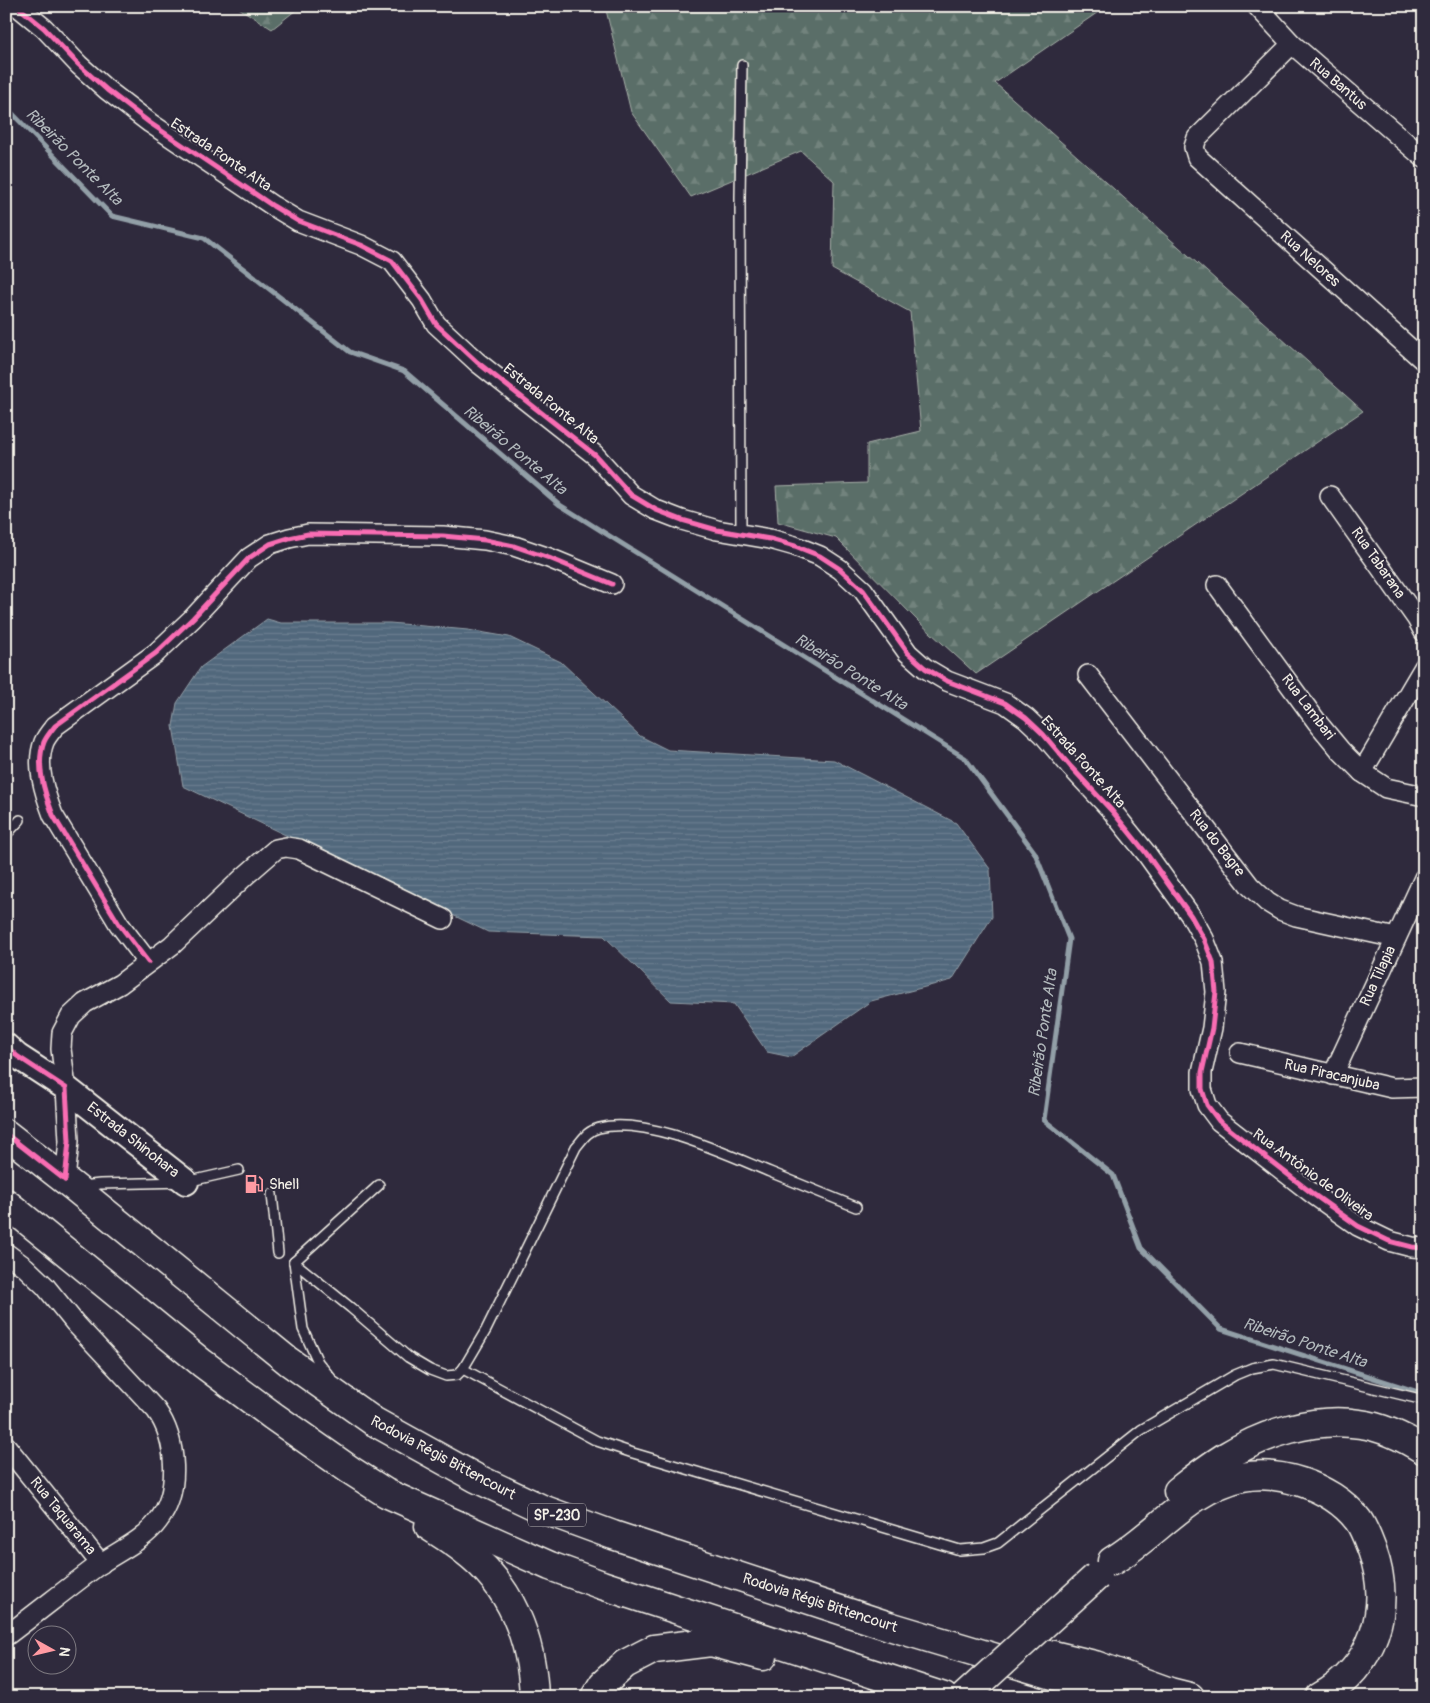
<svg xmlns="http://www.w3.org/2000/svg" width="1430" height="1703" font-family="Pangolin,sans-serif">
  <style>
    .forest { fill: url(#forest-firs); stroke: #a7b0a8 }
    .water { fill: url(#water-rules); stroke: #929fa7 }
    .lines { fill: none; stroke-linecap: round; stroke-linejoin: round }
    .stream { stroke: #929fa7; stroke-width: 5 }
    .service-casing { stroke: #f4f1e8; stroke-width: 12 }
    .minor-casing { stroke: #f4f1e8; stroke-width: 22 }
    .tertiary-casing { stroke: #f4f1e8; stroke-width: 28 }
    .motorway-casing { stroke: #f4f1e8; stroke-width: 31 }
    .service { stroke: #2f2a3d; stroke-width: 9 }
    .minor { stroke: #2f2a3d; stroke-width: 19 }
    .tertiary { stroke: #2f2a3d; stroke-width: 24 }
    .motorway { stroke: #2f2a3d; stroke-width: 28 }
    .motorway-bridge-casing { stroke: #f4f1e8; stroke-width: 31; stroke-linecap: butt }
    .motorway-bridge { stroke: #2f2a3d; stroke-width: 28 }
    .cycleway-casing { stroke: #2f2a3d; stroke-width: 8 }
    .cycleway { stroke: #f96db3; stroke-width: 5 }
    .labels { text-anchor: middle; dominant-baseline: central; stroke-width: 4; stroke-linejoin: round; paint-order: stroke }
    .shield { fill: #2f2a3d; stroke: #b9b5b5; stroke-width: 1 }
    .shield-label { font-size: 14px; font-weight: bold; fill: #f4f1e8 }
    .street-label { font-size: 15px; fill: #f4f1e8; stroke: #2f2a3d }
    .poi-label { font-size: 15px; fill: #f4f1e8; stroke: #2f2a3d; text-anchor: start }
    .water-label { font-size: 16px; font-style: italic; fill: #b3babd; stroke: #2f2a3d }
  </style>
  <defs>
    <pattern id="forest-firs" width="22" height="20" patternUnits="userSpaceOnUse" patternTransform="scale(1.25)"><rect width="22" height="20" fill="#5a6e67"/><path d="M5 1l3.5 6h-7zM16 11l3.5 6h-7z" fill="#72837d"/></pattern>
    <pattern id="water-rules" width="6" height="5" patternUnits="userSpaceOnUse" patternTransform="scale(1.25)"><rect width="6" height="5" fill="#51687c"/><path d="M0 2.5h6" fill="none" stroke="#6b7e8f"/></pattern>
  </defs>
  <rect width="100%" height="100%" fill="#2f2a3d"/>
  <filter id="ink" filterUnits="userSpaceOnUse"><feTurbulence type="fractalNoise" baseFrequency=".02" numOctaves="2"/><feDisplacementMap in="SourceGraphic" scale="10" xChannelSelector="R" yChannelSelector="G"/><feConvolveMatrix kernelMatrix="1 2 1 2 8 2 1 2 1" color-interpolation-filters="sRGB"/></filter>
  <g filter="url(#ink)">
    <g class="forest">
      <polygon points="240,6 301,6 272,29 239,8"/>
      <polygon points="605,6 1107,6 995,83 1363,411 976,674 920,623 836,538 778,522 776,486 867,483 867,444 921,431 910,312 832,269 834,181 801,151 691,197 631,112"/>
    </g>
    <polygon class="water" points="267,619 281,623 390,623 468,630 509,637 561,662 640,736 668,750 834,760 956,823 990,869 992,917 952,980 871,1001 791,1057 767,1052 734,1004 671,1001 604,936 488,932 183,786 173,726 177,703 201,667"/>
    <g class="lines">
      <polyline class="stream" points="6,107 112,216 204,238 350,352 404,371 560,505 965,758 1035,853 1069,939 1044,1120 1113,1175 1141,1248 1221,1329 1424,1394"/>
      <g class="service-casing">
        <g id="service">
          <polyline points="741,534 740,197 742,65"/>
          <polyline points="6,835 20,820"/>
          <polyline points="82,1186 100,1184 186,1182 239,1170"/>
          <polyline points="272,1194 278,1253"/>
          <path d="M294,1262l57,46 57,49 22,13 16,6 11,-1 6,-6 23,-39 90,-183c7,-8 11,-16 23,-19 47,-12 127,26 171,44 29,12 57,23 86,35"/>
          <polyline points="294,1262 303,1329 318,1362 331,1378"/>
          <polyline points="294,1262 379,1185"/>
          <polyline points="463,1369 597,1441 633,1453 960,1550 984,1548 998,1543 1141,1430 1235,1375 1252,1368 1274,1364 1424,1400"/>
        </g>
      </g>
      <g class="minor-casing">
        <g id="minor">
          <polyline points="17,6 44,28 79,65 107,90 150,123 273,206 298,221 361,245 392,261 422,300 436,324 477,362 595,455 631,495 656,510 682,520 717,530 770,539 795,546 820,556 840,569 863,590 908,653 925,668 947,681 1005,703 1026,718 1043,734 1071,767 1112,811 1146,853 1191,916 1204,939 1213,962 1216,992 1212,1028 1202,1072 1202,1089 1207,1105 1219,1121 1313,1194 1358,1226 1389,1241 1412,1247 1424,1248"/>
          <polyline points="1257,6 1292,44 1424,158"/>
          <polyline points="1292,44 1197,138 1194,147 1197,157 1424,361"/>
          <polyline points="1330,496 1417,619 1424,632"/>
          <polyline points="1217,585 1317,722 1341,751 1362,772 1386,788 1424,796"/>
          <polyline points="1088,675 1250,886 1267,902 1280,910 1296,916 1396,938"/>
          <polyline points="1362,772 1424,667"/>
          <path d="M148,962l-29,-38 -66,-109c-8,-21 -18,-50 -9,-73 2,-5 7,-11 11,-16l101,-73 37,-35 56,-60 21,-14 19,-6 19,-4 135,2 42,4 29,6 35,12 63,26"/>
          <polyline points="1240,1053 1392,1088 1424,1087"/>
          <polyline points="1333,1075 1424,878"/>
          <polyline points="65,1180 69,1141 66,1088 61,1049 62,1033 71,1016 85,1003 120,984 172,945 245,876 276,849 286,847 299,849 443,919"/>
          <path d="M6,1253l19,14 20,19 30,37 81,87c21,29 25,82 2,111 -14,19 -39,30 -58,43 -31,23 -62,48 -94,72"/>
          <polyline points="6,1446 101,1564"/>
        </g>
      </g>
      <g class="tertiary-casing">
        <polyline id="tertiary" points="6,1046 17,1056 66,1088 186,1182"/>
      </g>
      <g class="motorway-casing">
        <g id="motorway">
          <polyline points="6,1134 74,1187 288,1361 373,1421 476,1478 542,1509 613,1535 889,1626 1126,1697"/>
          <polyline points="6,1203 202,1363 273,1416 350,1470 386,1493 550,1566 602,1585 944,1697"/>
          <path d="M1178,1491c15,-12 31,-24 47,-34 39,-24 89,-40 135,-33 23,3 45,14 64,26"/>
          <path d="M429,1526c12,8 24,15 35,24 47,35 68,89 70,147"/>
          <path d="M1112,1561c44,-26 78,-73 130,-84 20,-4 40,-1 59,5 21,7 43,20 57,38 6,8 10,20 14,30 21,58 2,117 -52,147"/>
          <polyline points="1024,1648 1095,1665 1170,1692 1190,1697"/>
          <polyline points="595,1697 603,1684 625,1664 654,1649 711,1642 763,1656"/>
        </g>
      </g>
      <use href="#service" class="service"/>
      <use href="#minor" class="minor"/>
      <use href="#tertiary" class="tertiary"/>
      <use href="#motorway" class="motorway"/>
      <g class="motorway-bridge-casing">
        <polyline id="motorway-bridge" points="964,1697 1097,1576"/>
      </g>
      <use href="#motorway-bridge" class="motorway-bridge"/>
      <g class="cycleway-casing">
        <g id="cycleway">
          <polyline points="17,6 44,28 79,65 107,90 150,123 273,206 298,221 361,245 392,261 422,300 436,324 477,362 595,455 631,495 656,510 682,520 717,530 770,539 795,546 820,556 840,569 863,590 908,653 925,668 947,681 1005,703 1026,718 1043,734 1071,767 1112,811 1146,853 1191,916 1204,939 1213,962 1216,992 1212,1028 1202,1072 1202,1089 1207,1105 1219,1121 1313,1194 1358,1226 1389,1241 1412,1247 1424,1248"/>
          <path d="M148,962l-29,-38 -66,-109c-8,-21 -18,-50 -9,-73 2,-5 7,-11 11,-16l101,-73 37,-35 56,-60 21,-14 19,-6 19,-4 135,2 42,4 29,6 35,12 63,26"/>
          <polyline points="6,1046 17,1056 66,1088 69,1141 65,1180"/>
          <polyline points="6,1134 65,1180"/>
        </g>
      </g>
      <use href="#cycleway" class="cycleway"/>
    </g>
  </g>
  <defs>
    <g id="fuel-bare" transform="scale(1.5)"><path d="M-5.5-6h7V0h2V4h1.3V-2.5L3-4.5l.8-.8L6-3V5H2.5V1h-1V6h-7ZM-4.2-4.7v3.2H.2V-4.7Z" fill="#ff9aa2" stroke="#2f2a3d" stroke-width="2.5" paint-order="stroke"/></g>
  </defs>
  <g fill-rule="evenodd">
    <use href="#fuel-bare" x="254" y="1184"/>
  </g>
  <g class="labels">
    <rect class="shield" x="528" y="1503.5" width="58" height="23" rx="4"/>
    <g class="shield-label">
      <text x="557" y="1515">SP-230</text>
    </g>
    <g class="street-label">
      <text transform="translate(1338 84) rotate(41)">Rua Bantus</text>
      <text transform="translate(221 155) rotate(34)">Estrada Ponte Alta</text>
      <text transform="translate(1310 259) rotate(42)">Rua Nelores</text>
      <text transform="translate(551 404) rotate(39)">Estrada Ponte Alta</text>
      <text transform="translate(1378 563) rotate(55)">Rua Tabarana</text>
      <text transform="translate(1308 707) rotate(53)">Rua Lambari</text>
      <text transform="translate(1083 762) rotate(48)">Estrada Ponte Alta</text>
      <text transform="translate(1217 843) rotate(52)">Rua do Bagre</text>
      <text transform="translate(1378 976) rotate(-65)">Rua Tilapia</text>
      <text transform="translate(1332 1075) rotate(13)">Rua Piracanjuba</text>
      <text transform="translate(133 1140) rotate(38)">Estrada Shinohara</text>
      <text transform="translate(1313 1175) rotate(36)">Rua Antônio de Oliveira</text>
      <text transform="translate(443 1458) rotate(28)">Rodovia Régis Bittencourt</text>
      <text transform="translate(63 1516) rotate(51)">Rua Taquarama</text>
      <text transform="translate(820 1603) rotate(18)">Rodovia Régis Bittencourt</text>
    </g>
    <g class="poi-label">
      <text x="269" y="1184">Shell</text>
    </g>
    <g class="water-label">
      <text transform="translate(74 157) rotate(45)">Ribeirão Ponte Alta</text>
      <text transform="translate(515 450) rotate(40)">Ribeirão Ponte Alta</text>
      <text transform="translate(851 672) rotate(32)">Ribeirão Ponte Alta</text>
      <text transform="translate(1043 1033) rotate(-82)">Ribeirão Ponte Alta</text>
      <text transform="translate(1305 1343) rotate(18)">Ribeirão Ponte Alta</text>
    </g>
  </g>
  <rect width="1430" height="1703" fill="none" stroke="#2f2a3d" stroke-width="25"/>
  <rect x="12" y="12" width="1405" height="1678" fill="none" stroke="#f4f1e8" stroke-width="2" filter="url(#ink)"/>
  <g transform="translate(52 1650) rotate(98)"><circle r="24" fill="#2f2a3d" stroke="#7e7a81"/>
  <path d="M0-4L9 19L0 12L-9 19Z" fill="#ff9aa2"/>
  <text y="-8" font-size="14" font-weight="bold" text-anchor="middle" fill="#f4f1e8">N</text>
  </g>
</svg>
